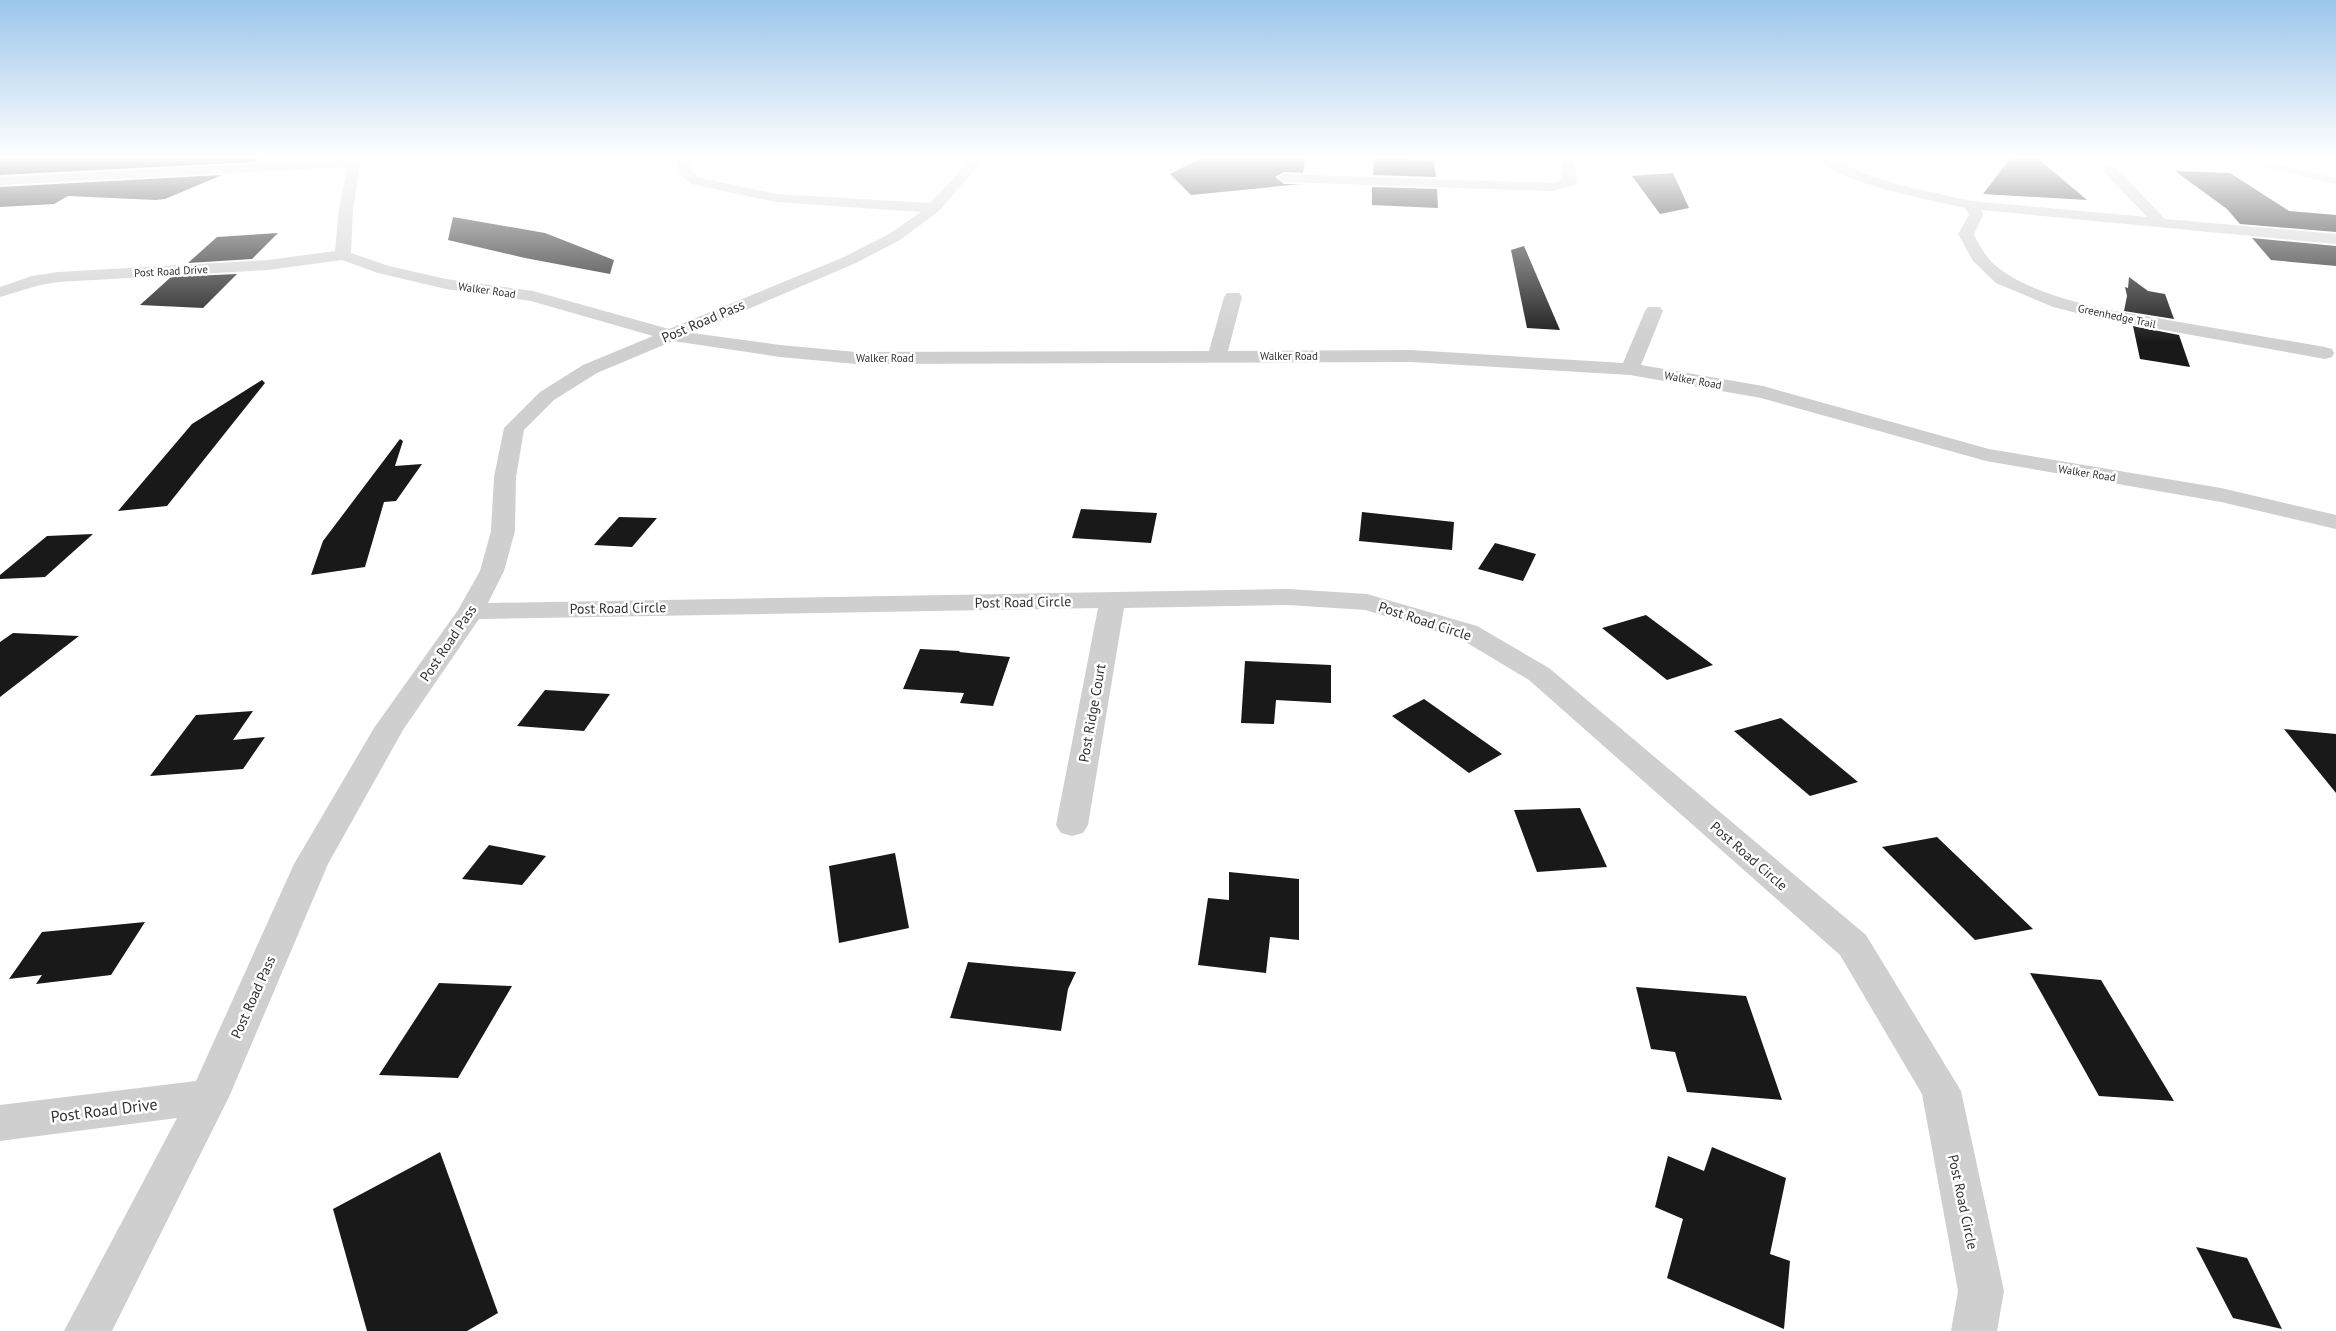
<svg xmlns="http://www.w3.org/2000/svg" width="2336" height="1331" font-family="'PT Sans',sans-serif">
  <style>
    .lines { fill: none; stroke-linecap: round; stroke-linejoin: round }
    .stream { stroke: #cbe2f0; stroke-width: 6 }
    .building { fill: #191919 }
    .minor { fill: #cfcfcf; fill-rule: evenodd }
    .labels { text-anchor: middle; dominant-baseline: central; stroke-width: 5; stroke-linejoin: round; paint-order: stroke }
    .far-street-label { font-size: 11px; fill: #323232; stroke: #fff }
    .street-label { font-size: 14px; fill: #323232; stroke: #fff }
    .near-street-label { font-size: 16px; fill: #323232; stroke: #fff }
  </style>
  <rect width="100%" height="100%" fill="#fff"/>
  <g class="lines">
    <polyline class="stream" points="2233,156 2336,181"/>
  </g>
  <g class="building">
    <polygon points="68,156 268,156 254,162 0,175 0,158"/>
    <polygon points="1205,156 1306,156 1303,173 1284,172 1275,177 1284,184 1301,184 1191,195 1170,174"/>
    <polygon points="2012,156 2035,156 2087,200 1983,194"/>
    <polygon points="1374,157 1434,161 1436,177 1373,175"/>
    <polygon points="2175,171 2230,173 2289,211 2336,215 2336,232 2240,224 2227,209"/>
    <polygon points="1673,173 1689,208 1660,214 1632,176"/>
    <polygon points="222,175 165,199 156,200 68,196 54,204 0,207 0,187"/>
    <polygon points="1372,187 1437,189 1438,208 1372,205"/>
    <polygon points="453,217 545,233 614,260 610,274 525,258 448,240"/>
    <polygon points="278,233 252,259 188,263 217,237"/>
    <polygon points="2252,238 2336,246 2336,266 2271,260"/>
    <polygon points="1524,246 1560,330 1527,328 1511,250"/>
    <polygon points="237,274 203,308 140,305 171,277"/>
    <polygon points="2129,277 2148,291 2165,294 2174,319 2124,311 2127,296 2125,287 2128,288"/>
    <polygon points="2133,326 2179,335 2190,367 2140,359"/>
    <polygon points="262,380 265,383 167,506 118,511 192,424"/>
    <polygon points="400,439 403,441 395,466 422,464 396,501 384,502 365,567 311,575 323,541"/>
    <polygon points="1081,509 1157,513 1151,543 1072,538"/>
    <polygon points="1362,512 1454,522 1452,550 1359,541"/>
    <polygon points="619,517 657,518 632,547 594,545"/>
    <polygon points="93,534 45,577 0,579 0,575 47,536"/>
    <polygon points="1495,543 1536,554 1523,581 1478,569"/>
    <polygon points="1646,615 1713,665 1667,680 1602,628"/>
    <polygon points="13,633 79,636 0,697 0,642"/>
    <polygon points="920,649 960,651 959,652 1010,657 993,706 960,703 964,693 903,689"/>
    <polygon points="1245,661 1331,665 1331,703 1276,700 1274,724 1241,723"/>
    <polygon points="545,690 610,694 584,731 517,726"/>
    <polygon points="1424,699 1502,754 1469,773 1392,716"/>
    <polygon points="253,711 233,740 265,737 243,769 150,776 196,715"/>
    <polygon points="1781,718 1858,782 1810,796 1734,731"/>
    <polygon points="2284,729 2336,734 2336,793"/>
    <polygon points="1580,808 1607,867 1537,872 1514,810"/>
    <polygon points="1937,837 2033,929 1975,940 1882,847"/>
    <polygon points="489,845 546,856 522,885 462,879"/>
    <polygon points="895,853 909,928 839,943 829,866"/>
    <polygon points="1229,872 1299,879 1299,940 1270,937 1266,973 1198,965 1208,898 1229,900"/>
    <polygon points="145,922 111,975 36,984 42,975 9,979 42,932"/>
    <polygon points="968,962 1076,972 1068,989 1061,1031 950,1018"/>
    <polygon points="2030,973 2101,980 2174,1101 2099,1096"/>
    <polygon points="439,983 512,986 458,1078 379,1075"/>
    <polygon points="1636,987 1746,996 1782,1100 1687,1092 1675,1052 1651,1049"/>
    <polygon points="1712,1147 1786,1178 1770,1254 1790,1261 1784,1329 1667,1278 1683,1219 1655,1207 1668,1156 1704,1171"/>
    <polygon points="440,1152 498,1313 467,1331 367,1331 333,1209"/>
    <polygon points="2196,1247 2247,1258 2282,1329 2233,1318"/>
  </g>
  <g class="lines">
    <g class="minor">
      <polygon points="356,156 371,156 360,165 353,209 351,253 389,266 446,279 533,291 669,329 844,257 889,234 921,212 776,202 691,184 679,174 676,156 688,156 691,170 701,178 776,194 930,203 974,156 987,156 939,211 900,240 856,263 692,333 780,345 856,352 1209,351 1224,297 1227,293 1239,293 1242,297 1228,351 1411,350 1623,363 1645,311 1648,307 1660,307 1663,311 1641,365 1763,386 1989,449 2221,488 2336,515 2336,529 2221,502 1986,461 1761,398 1630,375 1411,362 856,364 780,357 673,341 597,373 554,400 524,430 516,477 515,531 504,571 488,603 1288,589 1367,594 1477,626 1549,668 1866,935 1961,1091 2004,1291 1997,1331 1951,1331 1958,1291 1922,1094 1840,955 1529,680 1459,638 1365,610 1288,605 1124,608 1088,825 1083,833 1072,836 1061,833 1056,825 1098,608 479,619 403,730 328,864 229,1097 112,1331 64,1331 177,1118 0,1141 0,1105 196,1081 294,864 374,728 458,610 480,571 491,531 494,477 504,428 540,392 583,365 653,336 531,301 446,289 378,273 342,260 268,270 58,282 40,285 0,297 0,287 32,276 58,272 268,260 335,251 339,209 347,167 0,185 0,177 351,159"/>
      <polygon points="1561,156 1574,156 1577,182 1575,185 1552,191 1284,182 1277,178 1284,174 1552,183 1563,180"/>
      <path d="M1814,156h16l26,14 36,13 79,18 176,16 -42,-44 -2,-3 2,-3h10l50,52 171,15v10l-355,-34 2,5 -9,19c3,7 7,14 11,20 21,30 79,45 113,54l227,39 7,2 2,4 -2,4 -7,2 -228,-41 -44,-11 -57,-24 -23,-22 -15,-27 11,-19 -4,-7c-34,-8 -130,-25 -151,-52z"/>
    </g>
  </g>
  <linearGradient id="sky" x2="0" y2="1"><stop stop-color="#9cc6eb"/><stop offset="0.46" stop-color="#fff"/><stop offset="1" stop-color="#fff" stop-opacity="0"/></linearGradient>
  <rect width="2336" height="342" fill="url(#sky)"/>
  <g class="labels">
    <g class="far-street-label">
      <text transform="translate(171 271) rotate(-3)">Post Road Drive</text>
      <text transform="translate(487 290) rotate(8)">Walker Road</text>
      <text transform="translate(2117 316) rotate(12)">Greenhedge Trail</text>
      <text x="1289" y="356">Walker Road</text>
      <text x="885" y="358">Walker Road</text>
      <text transform="translate(1693 380) rotate(10)">Walker Road</text>
      <text transform="translate(2087 473) rotate(9)">Walker Road</text>
    </g>
    <g class="street-label">
      <text transform="translate(703 321) rotate(-23)">Post Road Pass</text>
      <text transform="translate(1023 602) rotate(-1)">Post Road Circle</text>
      <text transform="translate(618 608) rotate(-1)">Post Road Circle</text>
      <text transform="translate(1425 621) rotate(18)">Post Road Circle</text>
      <text transform="translate(448 643) rotate(-56)">Post Road Pass</text>
      <text transform="translate(1092 713) rotate(-80)">Post Ridge Court</text>
      <text transform="translate(1749 856) rotate(41)">Post Road Circle</text>
      <text transform="translate(253 997) rotate(-66)">Post Road Pass</text>
      <text transform="translate(1963 1202) rotate(78)">Post Road Circle</text>
    </g>
    <g class="near-street-label">
      <text transform="translate(104 1110) rotate(-7)">Post Road Drive</text>
    </g>
  </g>
</svg>
